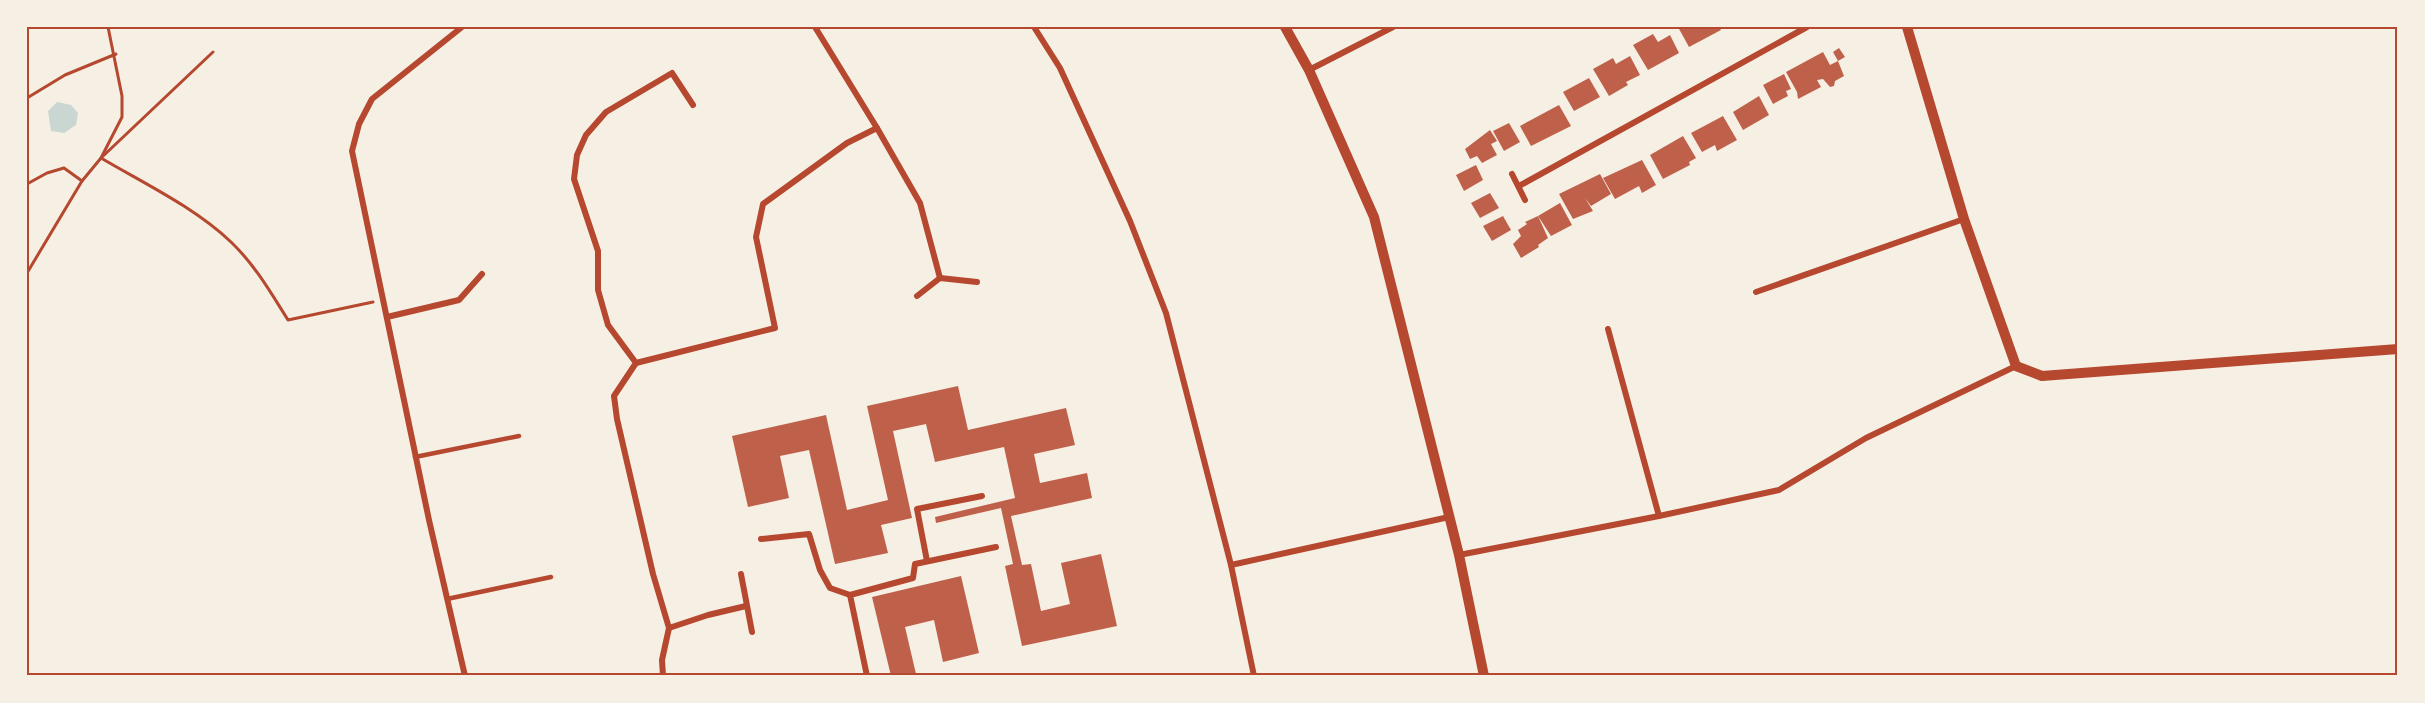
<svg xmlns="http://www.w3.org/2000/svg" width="2425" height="703" font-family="'Public Sans',sans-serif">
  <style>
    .water { fill: #c9d6d2 }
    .building { fill: #bf614a }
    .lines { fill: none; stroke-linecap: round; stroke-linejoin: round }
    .path { stroke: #b5482f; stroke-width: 3 }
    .service { stroke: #b5482f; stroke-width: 4.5 }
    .minor { stroke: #b5482f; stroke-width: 6 }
    .tertiary { stroke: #b5482f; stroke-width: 10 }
    .neatline { fill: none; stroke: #b5482f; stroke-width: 2 }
  </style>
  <rect width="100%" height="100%" fill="#f6efe4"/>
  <polygon class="water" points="57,102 71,105 78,113 76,125 64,133 51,131 48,111"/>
  <g class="building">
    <polygon points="1678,27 1719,27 1721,30 1689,47"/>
    <polygon points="1653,34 1658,42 1670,35 1679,53 1648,70 1633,45"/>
    <polygon points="1839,48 1845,57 1838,61 1844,76 1835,81 1834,86 1830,87 1823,79 1817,80 1821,87 1798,99 1797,92 1786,72 1823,52 1830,65 1838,61 1833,52"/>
    <polygon points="1630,56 1640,75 1626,82 1628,85 1609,96 1593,69 1613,58 1616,64"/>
    <polygon points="1784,74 1791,89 1786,91 1788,96 1773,104 1763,85"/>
    <polygon points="1589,78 1600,97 1574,111 1563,92"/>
    <polygon points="1759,96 1769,115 1743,130 1733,112"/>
    <polygon points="1559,105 1571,126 1531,146 1520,126"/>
    <polygon points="1723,116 1737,140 1717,151 1715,145 1702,152 1691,133"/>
    <polygon points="1509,123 1520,142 1504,151 1493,131"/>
    <polygon points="1490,130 1497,141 1491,144 1497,155 1482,163 1477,156 1470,159 1465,149"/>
    <polygon points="1683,136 1696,158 1689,162 1690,165 1663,179 1650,155"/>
    <polygon points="1642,160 1656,185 1642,193 1639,186 1615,199 1603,178"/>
    <polygon points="1476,165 1483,180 1464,191 1456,175"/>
    <polygon points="1600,174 1611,194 1591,206 1585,198 1593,211 1573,219 1559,194"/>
    <polygon points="1490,193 1499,208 1480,218 1471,203"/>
    <polygon points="1560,203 1572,225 1551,236 1538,216"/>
    <polygon points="1503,216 1511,230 1492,241 1483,226"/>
    <polygon points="1538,216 1548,238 1538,245 1539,247 1521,258 1513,244 1521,236 1518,230 1527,224 1525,222"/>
    <polygon points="958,386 968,430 1066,408 1075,445 1034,454 1040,483 1087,473 1092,498 1011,516 1022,565 1031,564 1041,611 1070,604 1061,563 1101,554 1117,626 1022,646 1005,566 1013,564 1001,508 936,523 935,517 1015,498 1004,447 935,462 926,424 893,431 912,518 881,525 888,553 835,564 809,450 780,456 789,498 748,507 732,436 826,415 847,510 888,500 867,406"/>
    <polygon points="961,576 979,653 943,662 934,620 905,627 916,674 891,676 872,597"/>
  </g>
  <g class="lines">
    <g class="path">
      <path d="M213,52l-112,106c44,26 93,49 130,84 24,23 40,51 57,78l85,-18"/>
      <polyline points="27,98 65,75 116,54"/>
      <polyline points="27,184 47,173 64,168 82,181"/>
      <polyline points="27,273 82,181 101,158 122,117 122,96 108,27"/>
    </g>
    <g class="service">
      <polyline points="415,457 519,436"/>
      <polyline points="447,599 551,577"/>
    </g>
    <g class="minor">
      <polyline points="462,27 372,99 359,124 352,151 429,520 465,676"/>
      <polyline points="815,27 877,128"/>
      <polyline points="1034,27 1060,68 1130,221 1166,313 1231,565 1254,676"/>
      <polyline points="1309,70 1393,27"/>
      <polyline points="1512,174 1525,200"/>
      <polyline points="1519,186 1807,27"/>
      <polyline points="1756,292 1964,219"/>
      <polyline points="917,296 940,278 977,282"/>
      <polyline points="387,317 459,300 482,274"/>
      <polyline points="1608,329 1659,516"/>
      <polyline points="636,363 775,328 756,237 763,204 847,143 877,128 920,203 940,278"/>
      <polyline points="761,539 809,534 820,570 830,588 850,595"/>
      <polyline points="1459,555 1659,516 1779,490 1866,438 2016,366"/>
      <polyline points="927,561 917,509 982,496"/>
      <polyline points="1231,565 1449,517"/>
      <polyline points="741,574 752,632"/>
      <polyline points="669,628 708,615 746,606"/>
      <polyline points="663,676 662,660 669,628 653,574 617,419 614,396 636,363 608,325 598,290 598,251 574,179 577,155 586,135 606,112 672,73 693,105"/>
      <polyline points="867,676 850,595 913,578 915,564 996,547"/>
    </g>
    <g class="tertiary">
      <polyline points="1285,27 1309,70 1374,217 1459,555 1484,676"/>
      <polyline points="1907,27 1964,219 2016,366 2042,376 2398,349"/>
    </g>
  </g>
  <rect width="2425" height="703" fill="none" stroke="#f6efe4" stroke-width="57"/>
  <rect x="28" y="28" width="2368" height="646" class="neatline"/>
</svg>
